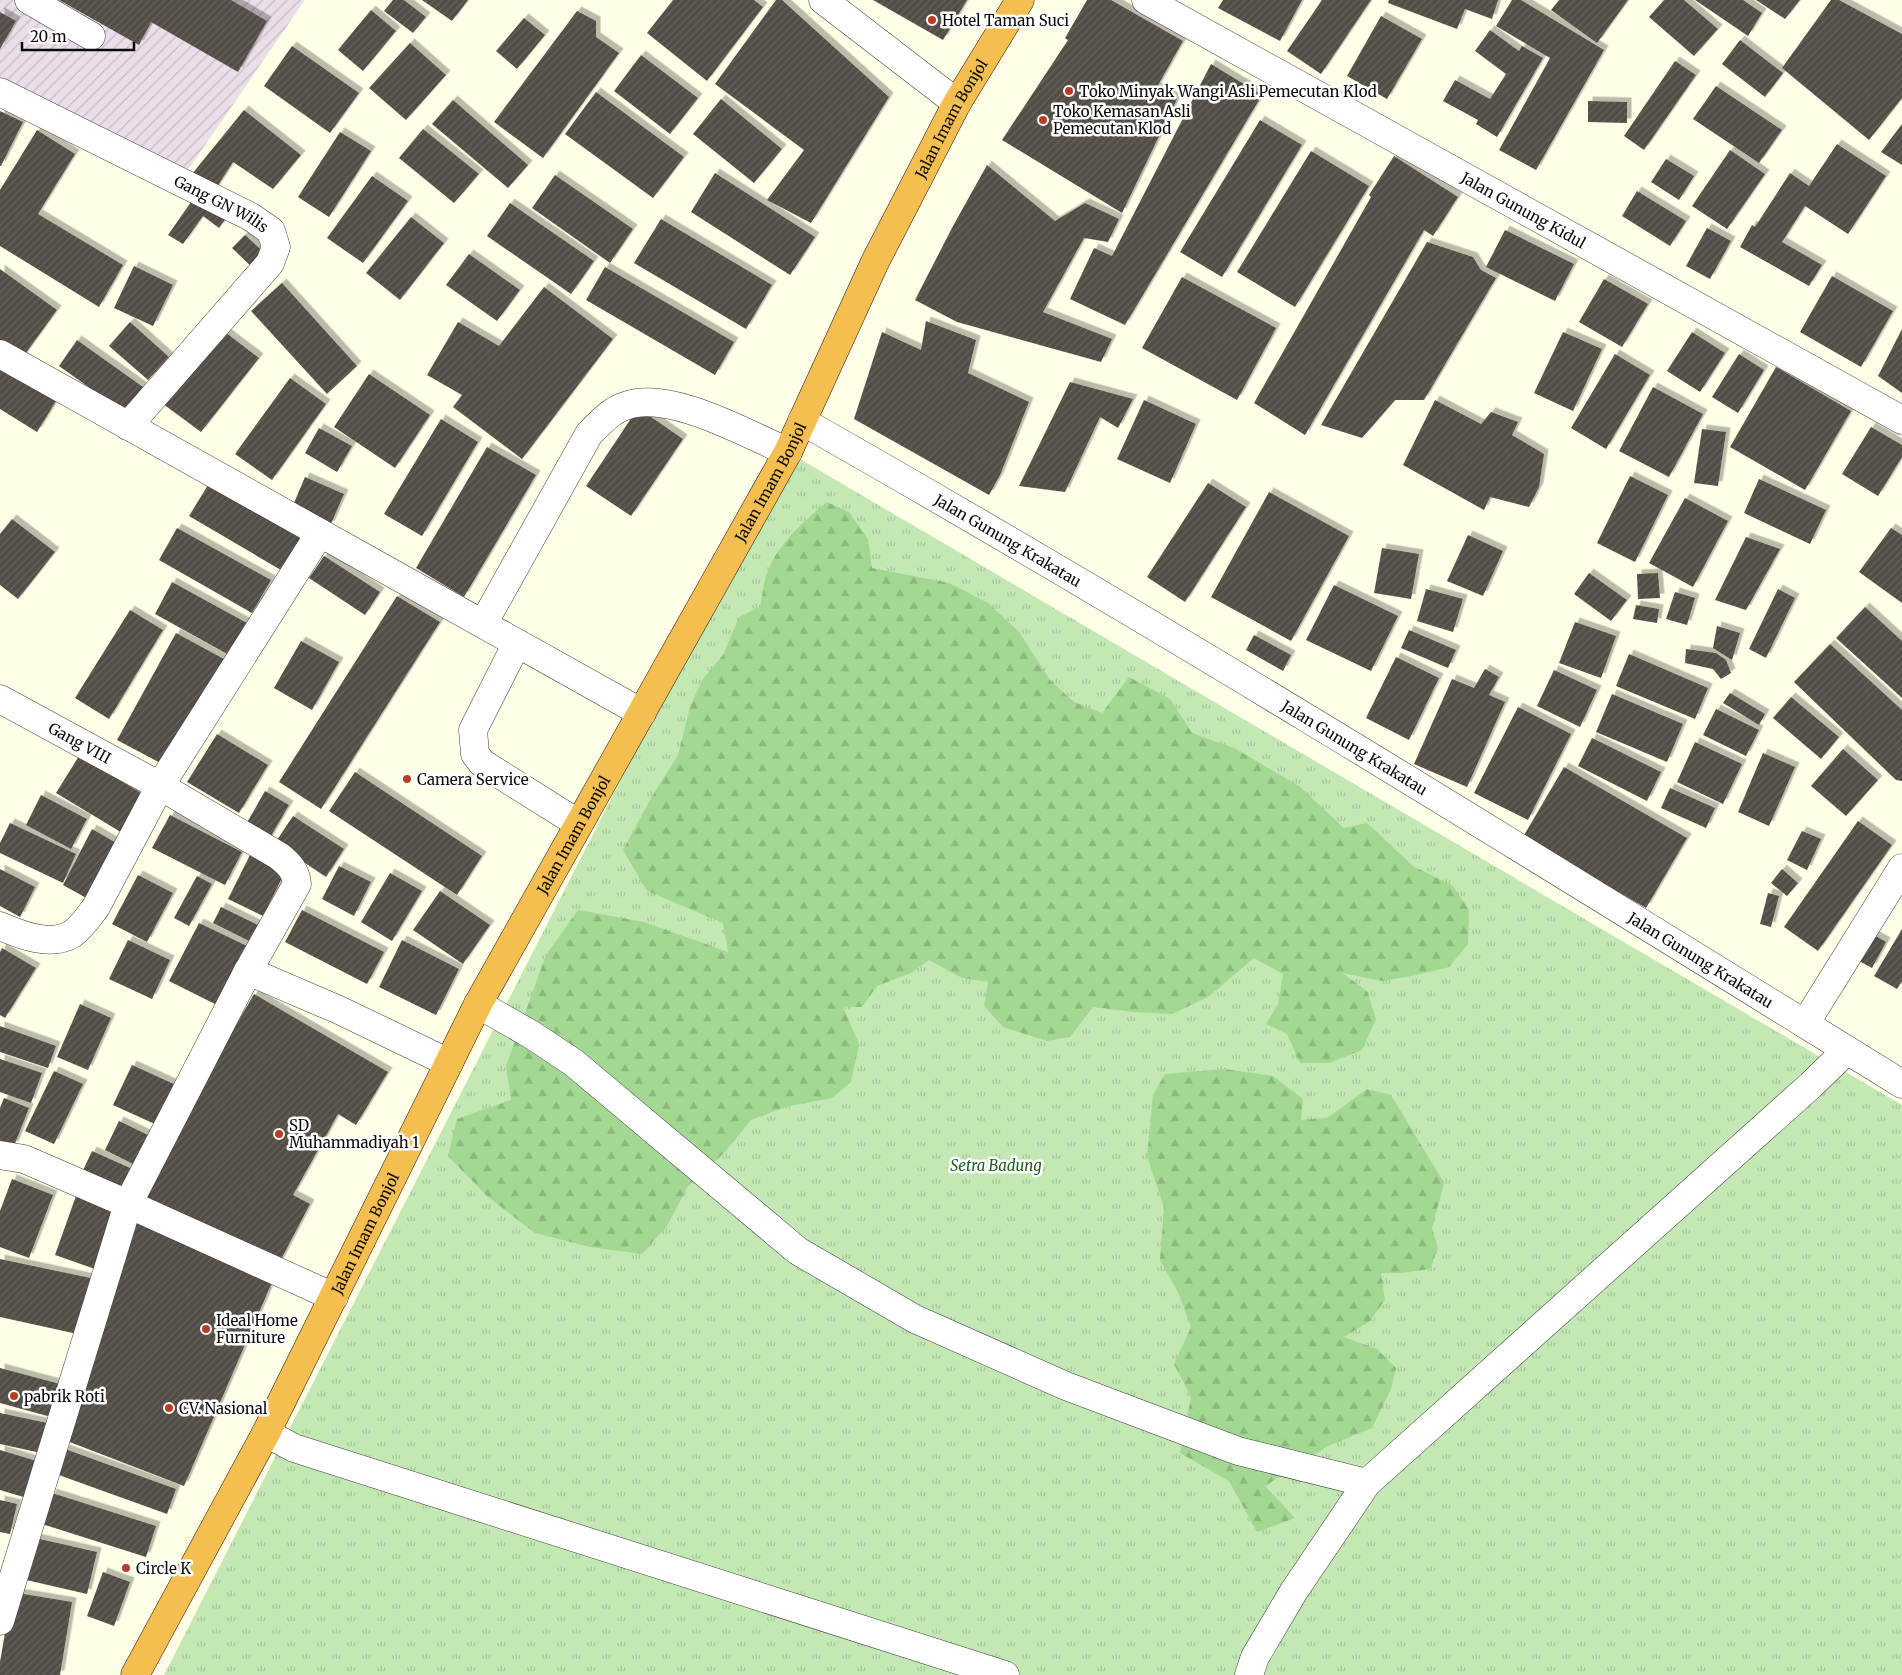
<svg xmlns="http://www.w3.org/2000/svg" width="1902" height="1675" font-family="Merriweather,serif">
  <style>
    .industrial { fill: url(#industrial-furrows) }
    .grass { fill: url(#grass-tufts) }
    .forest { fill: url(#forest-firs) }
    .building { fill: url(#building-hatch); filter: url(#shadow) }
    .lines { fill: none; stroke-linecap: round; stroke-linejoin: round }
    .minor-casing { stroke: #3d3d3d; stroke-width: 29 }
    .highway-casing { stroke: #1b1b1b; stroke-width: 29 }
    .minor { stroke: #fff; stroke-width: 28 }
    .highway { stroke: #f4be51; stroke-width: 28 }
    .poi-dot { fill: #b93d24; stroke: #fff; stroke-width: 2 }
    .labels { text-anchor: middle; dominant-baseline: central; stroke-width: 5; stroke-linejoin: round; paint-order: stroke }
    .poi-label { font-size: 15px; fill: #0a0a0a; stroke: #fff; text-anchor: start }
    .street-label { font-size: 15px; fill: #0a0a0a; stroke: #fff }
    .park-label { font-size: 15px; font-style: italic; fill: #1c611c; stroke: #fff }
  </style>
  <defs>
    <pattern id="industrial-furrows" width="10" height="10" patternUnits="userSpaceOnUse" patternTransform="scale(1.25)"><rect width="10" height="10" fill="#eadee9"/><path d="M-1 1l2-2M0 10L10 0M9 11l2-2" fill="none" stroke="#c7bdc6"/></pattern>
    <pattern id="grass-tufts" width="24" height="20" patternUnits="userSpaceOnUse" patternTransform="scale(1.25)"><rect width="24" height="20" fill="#c3e8b3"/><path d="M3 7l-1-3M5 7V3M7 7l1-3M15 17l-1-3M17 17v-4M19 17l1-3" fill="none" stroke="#a6c699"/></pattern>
    <pattern id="forest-firs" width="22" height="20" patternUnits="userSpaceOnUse" patternTransform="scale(1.25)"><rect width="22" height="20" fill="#a3d892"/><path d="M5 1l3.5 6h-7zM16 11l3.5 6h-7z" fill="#8bb87d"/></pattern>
    <pattern id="building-hatch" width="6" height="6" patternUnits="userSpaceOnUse" patternTransform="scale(1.25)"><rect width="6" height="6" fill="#534e47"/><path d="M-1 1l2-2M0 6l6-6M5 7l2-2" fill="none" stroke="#67635d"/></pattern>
    <filter id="shadow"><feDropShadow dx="4.5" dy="-4.5" stdDeviation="0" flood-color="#0004"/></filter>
  </defs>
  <rect width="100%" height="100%" fill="#ffffe8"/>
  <polygon class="industrial" points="0,0 305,0 181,180 0,81"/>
  <polygon class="grass" points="788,452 1902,1105 1902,1675 164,1675"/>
  <g class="forest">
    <path d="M827,502l22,10 19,27 4,29 77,15 39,20 31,29 31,48 24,22 28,11 27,-36 41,22 22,34 44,16 63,37 45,42 23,-5 46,43 40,20 16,24 -1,34 -19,23 -37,9 -30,5 -40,-8 25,18 9,28 -14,31 -33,13h-29l-13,-29 -21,-10 12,-20 5,-30 -29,-16 -46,39 -36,17 -38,-2 -41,-5 -23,30 -23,4 -44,-14 -19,-21 4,-24 -26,-4 -33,-18 -18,13 -34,13 -15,21h-19l16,37 -8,38 -19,16 -47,9 -34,13 -27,33 -36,33 -21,40 -25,28 -52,-7 -55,-14 -48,-37 -39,-40 9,-37 54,-19 -5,-34 40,-111 32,-45 66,12 84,30 -5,-29 -76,-32 -24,-41 28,-52 27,-43 12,-48 12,-27 21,-25 16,-38 21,-10c2,-10 3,-21 6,-31 11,-32 36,-53 61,-74z"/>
    <polygon points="1225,1069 1273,1076 1303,1099 1301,1120 1327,1118 1367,1089 1391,1095 1444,1183 1432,1228 1438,1248 1430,1269 1402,1273 1381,1273 1385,1300 1370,1321 1344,1337 1377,1349 1396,1368 1391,1389 1372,1428 1328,1446 1265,1486 1295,1518 1257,1532 1229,1481 1180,1453 1191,1397 1174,1364 1191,1327 1179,1294 1160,1260 1164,1207 1147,1156 1153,1095 1165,1074"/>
  </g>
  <g class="building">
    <polygon points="59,0 231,0 267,21 238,72 151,22 139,45"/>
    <polygon points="393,0 404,0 426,17 413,33 384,11"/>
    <polygon points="422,0 468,0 452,21"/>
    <polygon points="673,0 754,0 763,7 707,81 647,33"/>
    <polygon points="776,0 782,0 889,97 811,223 767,200 804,150 715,84"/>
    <polygon points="873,0 967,0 943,40"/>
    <polygon points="1087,0 1111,0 1183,41 1157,87 1177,99 1122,213 1002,140 1068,40 1065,38"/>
    <polygon points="1223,0 1302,0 1280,41 1218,8"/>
    <polygon points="1322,0 1371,0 1321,74 1287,51"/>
    <polygon points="1389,0 1498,0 1492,19 1465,9 1457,29 1388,3"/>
    <polygon points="1512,0 1521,0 1604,50 1536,170 1499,150 1550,58 1496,26"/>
    <polygon points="1559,0 1628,0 1597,43 1551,10"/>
    <polygon points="1664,0 1684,0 1718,29 1694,56 1649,17"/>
    <polygon points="1695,0 1743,0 1762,13 1748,36"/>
    <polygon points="1756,0 1800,0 1785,19"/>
    <polygon points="1831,0 1839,0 1902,34 1902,98 1869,140 1782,68"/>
    <polygon points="371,10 396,31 363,71 338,50"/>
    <polygon points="577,11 596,21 596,37 619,53 543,158 494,122"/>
    <polygon points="0,12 16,21 0,49"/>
    <polygon points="1381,16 1422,39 1387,99 1347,76"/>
    <polygon points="524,18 545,35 517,69 496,51"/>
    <polygon points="1490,30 1519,51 1522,46 1543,58 1497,137 1476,124 1478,120 1443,101 1455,80 1490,99 1506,74 1475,51"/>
    <polygon points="1740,40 1783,73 1765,97 1722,64"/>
    <polygon points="410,43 446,75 406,120 369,88"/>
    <polygon points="292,46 359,93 330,133 264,86"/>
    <polygon points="641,55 698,98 670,134 614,91"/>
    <polygon points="1675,61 1696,75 1644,150 1624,136"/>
    <polygon points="1211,64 1262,95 1125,325 1070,299 1094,248 1112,256"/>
    <polygon points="1716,86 1782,130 1759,163 1693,119"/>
    <polygon points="596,92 684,157 653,198 565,134"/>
    <polygon points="721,99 782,149 754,183 693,134"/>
    <polygon points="453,100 528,165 508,188 432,124"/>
    <polygon points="1588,101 1627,102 1627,123 1588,122"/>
    <polygon points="244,110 301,155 273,189 233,162 211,196 192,174"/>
    <polygon points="0,111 23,122 1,166 0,166"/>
    <polygon points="1260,120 1302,145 1222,277 1180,252"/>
    <polygon points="1902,124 1902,165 1881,152"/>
    <polygon points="423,129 479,174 454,203 399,158"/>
    <polygon points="37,130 75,154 38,214 123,265 99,307 0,246 0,190"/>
    <polygon points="340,132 371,151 329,217 298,197"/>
    <polygon points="1837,144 1886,176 1848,234 1805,206 1782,242 1822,265 1809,286 1740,247 1752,225 1755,227 1790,173 1809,186"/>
    <polygon points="1730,150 1765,174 1727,229 1692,206"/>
    <polygon points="1311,151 1369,186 1295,307 1237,272"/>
    <polygon points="1394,156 1458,197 1433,236 1424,230 1305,435 1254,403 1371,197 1369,195"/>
    <polygon points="1666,159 1694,176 1679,200 1651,182"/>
    <polygon points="987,165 1055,221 1085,203 1119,219 1108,242 1084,238 1043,312 1112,339 1101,362 957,322 915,300 953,226"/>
    <polygon points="715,173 815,237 790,275 691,212"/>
    <polygon points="555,175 633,229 610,263 532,208"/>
    <polygon points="372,176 408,201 363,263 327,238"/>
    <polygon points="1637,191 1686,221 1670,246 1622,216"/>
    <polygon points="198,192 229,214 219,228 203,216 183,244 168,235"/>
    <polygon points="510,203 594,261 571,294 487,236"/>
    <polygon points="411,217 444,243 400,300 366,273"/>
    <polygon points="661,219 772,285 746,329 634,263"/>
    <polygon points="1707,228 1731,241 1710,279 1686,266"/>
    <polygon points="1505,230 1574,264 1555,301 1486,267"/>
    <polygon points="245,235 268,256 255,270 232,248"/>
    <polygon points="1427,242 1473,257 1481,270 1496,278 1424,400 1395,400 1362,438 1321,425"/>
    <polygon points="469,254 520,290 497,321 446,285"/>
    <polygon points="134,266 173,285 153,326 114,308"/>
    <polygon points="605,267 734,342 715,375 586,300"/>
    <polygon points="0,269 57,310 20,361 0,347"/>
    <polygon points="1832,276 1893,311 1861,367 1800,332"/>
    <polygon points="1182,277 1276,328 1237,400 1142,348"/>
    <polygon points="1604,279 1648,304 1622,347 1579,322"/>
    <polygon points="282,283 357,366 327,394 251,311"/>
    <polygon points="544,287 613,339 522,459 453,407 462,395 427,375 458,322 499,346"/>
    <polygon points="926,321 976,340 968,373 1029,402 1000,475 989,495 854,419 882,332 921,350"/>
    <polygon points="130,322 169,357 148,380 109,346"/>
    <polygon points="217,326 259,358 201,432 159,401"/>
    <polygon points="1902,329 1902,393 1878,376"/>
    <polygon points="1563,332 1602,349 1573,411 1534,393"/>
    <polygon points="1692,332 1725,353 1700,392 1667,371"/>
    <polygon points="77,340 143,387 125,413 59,366"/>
    <polygon points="1615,354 1650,375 1606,449 1571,428"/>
    <polygon points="1739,354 1764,370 1738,413 1712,397"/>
    <polygon points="0,367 56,401 37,432 0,409"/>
    <polygon points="1776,367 1851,411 1805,490 1730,447"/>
    <polygon points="369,374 430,415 395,468 334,427"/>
    <polygon points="290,378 326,404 272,480 235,454"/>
    <polygon points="1070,382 1133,399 1118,428 1100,417 1065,492 1019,486"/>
    <polygon points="1653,387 1703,414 1669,477 1619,451"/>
    <polygon points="1144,400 1196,424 1170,483 1117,459"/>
    <polygon points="1435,400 1481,424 1491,412 1518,422 1512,435 1544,454 1539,487 1529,507 1490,497 1484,510 1403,465"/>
    <polygon points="638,408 683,439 631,516 586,486"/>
    <polygon points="441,419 478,442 422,536 384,514"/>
    <polygon points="1871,427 1902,445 1902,457 1878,496 1842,474"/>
    <polygon points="319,428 352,446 337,472 305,453"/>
    <polygon points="1702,429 1726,432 1718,486 1694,483"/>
    <polygon points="487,447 536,475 464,597 416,568"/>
    <polygon points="1630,476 1668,495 1635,562 1597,543"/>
    <polygon points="305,477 344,494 330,526 291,510"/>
    <polygon points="1759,479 1826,510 1810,544 1744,513"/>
    <polygon points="1208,483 1246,507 1185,602 1147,577"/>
    <polygon points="208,485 305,541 286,573 189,516"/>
    <polygon points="1269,492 1349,536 1291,641 1211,597"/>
    <polygon points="1685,498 1728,521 1693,587 1649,563"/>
    <polygon points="12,519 55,552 18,599 0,585 0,534"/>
    <polygon points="177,528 271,580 252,613 159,560"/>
    <polygon points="1891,528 1902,535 1902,603 1859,572"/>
    <polygon points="1468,535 1503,551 1483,596 1447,581"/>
    <polygon points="1746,537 1780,549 1746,610 1715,600"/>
    <polygon points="1382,548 1419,554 1411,599 1374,593"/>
    <polygon points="324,556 380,592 365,615 309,578"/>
    <polygon points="1589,573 1627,600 1611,621 1574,594"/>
    <polygon points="1658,573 1660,598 1638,599 1637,574"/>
    <polygon points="172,582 256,628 238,660 155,614"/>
    <polygon points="1334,585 1398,616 1371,671 1306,640"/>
    <polygon points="1426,589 1463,599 1453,632 1417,621"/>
    <polygon points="1778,589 1795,598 1766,658 1749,649"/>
    <polygon points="1675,592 1695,598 1687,625 1666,619"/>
    <polygon points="397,596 440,622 321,809 279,782"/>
    <polygon points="1636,605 1659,609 1657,623 1633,619"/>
    <polygon points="1865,607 1902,641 1902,698 1836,638"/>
    <polygon points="130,610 163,630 109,719 75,698"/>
    <polygon points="1575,622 1616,636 1601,678 1559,663"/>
    <polygon points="1717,626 1740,633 1732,660 1713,648"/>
    <polygon points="1409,630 1456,650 1448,668 1401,648"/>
    <polygon points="176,633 224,659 166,766 117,740"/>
    <polygon points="1254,635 1291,655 1283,671 1246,650"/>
    <polygon points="301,641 339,662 312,710 274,688"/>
    <polygon points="1830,644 1902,710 1902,781 1896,780 1794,682"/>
    <polygon points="1686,649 1716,653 1726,660 1731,673 1721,679 1713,669 1685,663"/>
    <polygon points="1629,654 1708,688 1695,719 1616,686"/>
    <polygon points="1396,657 1439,678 1409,740 1366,718"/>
    <polygon points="1485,669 1499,677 1489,695 1505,702 1467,787 1414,764 1452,679 1474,688"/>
    <polygon points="1554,670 1597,690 1580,727 1537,706"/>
    <polygon points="1730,693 1765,714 1759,725 1723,703"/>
    <polygon points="1612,694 1683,724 1667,762 1596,732"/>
    <polygon points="1791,697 1839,737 1821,759 1773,718"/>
    <polygon points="1518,707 1571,734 1528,820 1474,793"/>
    <polygon points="1716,709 1759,730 1746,756 1703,735"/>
    <polygon points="217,734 268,765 239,813 187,782"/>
    <polygon points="1592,738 1661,772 1647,801 1578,766"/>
    <polygon points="1695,742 1742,764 1723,804 1677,782"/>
    <polygon points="1843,749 1878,780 1846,816 1811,786"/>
    <polygon points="1763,753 1795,767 1769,826 1738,812"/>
    <polygon points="79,756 146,796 124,834 56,793"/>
    <polygon points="1564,767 1687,838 1646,908 1523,837"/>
    <polygon points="355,772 482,856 457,895 329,811"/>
    <polygon points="1670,788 1715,808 1706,828 1661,808"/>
    <polygon points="265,791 289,805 268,841 244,828"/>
    <polygon points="41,795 87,819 71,849 26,825"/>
    <polygon points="170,815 242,852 225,885 152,848"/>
    <polygon points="293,816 344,849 326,877 275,843"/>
    <polygon points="1858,821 1892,845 1818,951 1784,927"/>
    <polygon points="10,823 76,854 63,883 0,853 0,843"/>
    <polygon points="92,829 118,844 88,899 63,885"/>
    <polygon points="1802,831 1821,839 1807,870 1787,860"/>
    <polygon points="250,855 285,872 263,916 228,899"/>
    <polygon points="339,866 371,882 354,916 322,899"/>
    <polygon points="0,869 35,887 20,917 0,906"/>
    <polygon points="1782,869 1798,883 1787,896 1771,883"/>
    <polygon points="390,873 422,891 392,941 361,922"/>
    <polygon points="138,875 173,893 147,942 112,924"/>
    <polygon points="197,876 212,884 189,926 174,918"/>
    <polygon points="440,891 490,925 463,964 413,930"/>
    <polygon points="1768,893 1779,896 1771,927 1760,924"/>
    <polygon points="221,907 262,927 253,943 213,923"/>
    <polygon points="302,910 384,952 367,984 285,942"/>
    <polygon points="199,923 247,946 217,1005 169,981"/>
    <polygon points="1902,929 1902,981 1897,989 1874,976"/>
    <polygon points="1874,935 1886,942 1872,968 1859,961"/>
    <polygon points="128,940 170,960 152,999 109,979"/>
    <polygon points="402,940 459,969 436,1015 379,987"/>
    <polygon points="2,948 36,968 5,1018 0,1015 0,952"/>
    <polygon points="254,994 388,1072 356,1125 338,1114 293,1195 310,1204 276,1269 133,1203"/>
    <polygon points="80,1004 111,1018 88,1070 57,1057"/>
    <polygon points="0,1026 56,1046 48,1068 0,1052"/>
    <polygon points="0,1059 42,1073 31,1103 0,1092"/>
    <polygon points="132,1065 176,1085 157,1125 113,1105"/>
    <polygon points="54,1071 83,1084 54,1144 25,1131"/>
    <polygon points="4,1098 29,1108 14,1146 0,1141 0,1108"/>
    <polygon points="119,1121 152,1137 137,1166 105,1150"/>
    <polygon points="92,1151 139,1172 128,1198 80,1177"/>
    <polygon points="12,1179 53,1195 29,1258 0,1247 0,1211"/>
    <polygon points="77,1193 117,1207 95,1269 55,1255"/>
    <polygon points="138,1219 273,1280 184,1486 67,1441"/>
    <polygon points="0,1259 95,1279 82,1335 0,1317"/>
    <polygon points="0,1368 60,1384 51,1417 0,1403"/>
    <polygon points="0,1413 47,1423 41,1453 0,1444"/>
    <polygon points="65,1449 176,1489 167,1514 56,1474"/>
    <polygon points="0,1450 40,1462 30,1499 0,1490"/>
    <polygon points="52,1493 156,1526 146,1557 42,1524"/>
    <polygon points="0,1500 17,1504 10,1534 0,1532"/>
    <polygon points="31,1537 97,1552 87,1594 22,1579"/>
    <polygon points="103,1572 130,1582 114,1626 87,1616"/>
    <polygon points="12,1592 72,1602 60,1675 0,1675 0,1662"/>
  </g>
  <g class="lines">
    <g class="minor-casing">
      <g id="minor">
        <polyline points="29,0 91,36"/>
        <polyline points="823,0 957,103"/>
        <path id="s1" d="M1146,0l756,420"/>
        <path id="s2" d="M0,92l251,125 20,14 5,16 -6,16 -142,163"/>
        <polyline points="0,354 642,713"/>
        <path id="s3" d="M802,421c372,211 736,438 1100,663"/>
        <path d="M483,624l106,-190c10,-10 21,-23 36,-28 43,-17 122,28 163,46"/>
        <polyline points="517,643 473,730 475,754 482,763 579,824"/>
        <path id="s4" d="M0,699l160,87 119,70c10,8 17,15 18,28l-49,87 91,39 110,53"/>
        <path d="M0,926c21,9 51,21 72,8 10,-7 17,-18 24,-27l64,-121 160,-253"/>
        <polyline points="478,1004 532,1035 574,1063 798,1251 915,1319 1066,1386 1238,1451 1367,1483"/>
        <polyline points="1805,1024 1902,868"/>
        <polyline points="0,1155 24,1159 128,1204 334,1297"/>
        <polyline points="266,1433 294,1448 1005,1675"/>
        <polyline points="0,1621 128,1204 248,971"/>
        <polyline points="1249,1675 1255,1657 1294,1591 1367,1483 1811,1085 1847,1050"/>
      </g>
    </g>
    <g class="highway-casing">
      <g id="highway">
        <path id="s5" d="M135,1675l131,-242 212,-429 310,-552 87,-190 82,-159 63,-103"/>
      </g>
    </g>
    <use href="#minor" class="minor"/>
    <use href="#highway" class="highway"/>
  </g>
  <g class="poi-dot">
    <circle cx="932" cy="20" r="5"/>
    <circle cx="1069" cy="91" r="5"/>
    <circle cx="1043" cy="120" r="5"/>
    <circle cx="407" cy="779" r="5"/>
    <circle cx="279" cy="1134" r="5"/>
    <circle cx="206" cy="1329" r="5"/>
    <circle cx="14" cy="1396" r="5"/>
    <circle cx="169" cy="1408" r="5"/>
    <circle cx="126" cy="1568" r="5"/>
  </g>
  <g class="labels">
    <g class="poi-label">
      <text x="942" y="20">Hotel Taman Suci</text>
      <text x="1079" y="91">Toko Minyak Wangi Asli Pemecutan Klod</text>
      <text x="1053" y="111">Toko Kemasan Asli<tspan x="1053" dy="17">Pemecutan Klod</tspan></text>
      <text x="417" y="779">Camera Service</text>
      <text x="289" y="1125">SD<tspan x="289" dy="17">Muhammadiyah 1</tspan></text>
      <text x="216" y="1320">Ideal Home<tspan x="216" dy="17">Furniture</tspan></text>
      <text x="24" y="1396">pabrik Roti</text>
      <text x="179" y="1408">CV. Nasional</text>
      <text x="136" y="1568">Circle K</text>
    </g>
    <g class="street-label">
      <text stroke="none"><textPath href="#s5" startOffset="1758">Jalan Imam Bonjol</textPath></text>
      <text stroke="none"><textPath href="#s2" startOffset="248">Gang GN Wilis</textPath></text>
      <text stroke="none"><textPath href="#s1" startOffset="432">Jalan Gunung Kidul</textPath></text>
      <text stroke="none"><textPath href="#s5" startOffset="1352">Jalan Imam Bonjol</textPath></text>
      <text stroke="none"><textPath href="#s3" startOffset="238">Jalan Gunung Krakatau</textPath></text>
      <text stroke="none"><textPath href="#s4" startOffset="91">Gang VIII</textPath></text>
      <text stroke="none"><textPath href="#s3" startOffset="642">Jalan Gunung Krakatau</textPath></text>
      <text stroke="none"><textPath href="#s5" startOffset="948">Jalan Imam Bonjol</textPath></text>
      <text stroke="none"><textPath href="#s3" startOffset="1048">Jalan Gunung Krakatau</textPath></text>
      <text stroke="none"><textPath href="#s5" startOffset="498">Jalan Imam Bonjol</textPath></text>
    </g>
    <g class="park-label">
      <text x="996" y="1165">Setra Badung</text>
    </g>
  </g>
  <path d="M22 42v8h112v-8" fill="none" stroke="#0a0a0a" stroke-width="2.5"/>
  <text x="30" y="42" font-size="15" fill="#0a0a0a" stroke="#ffffff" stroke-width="4" paint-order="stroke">20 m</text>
</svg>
